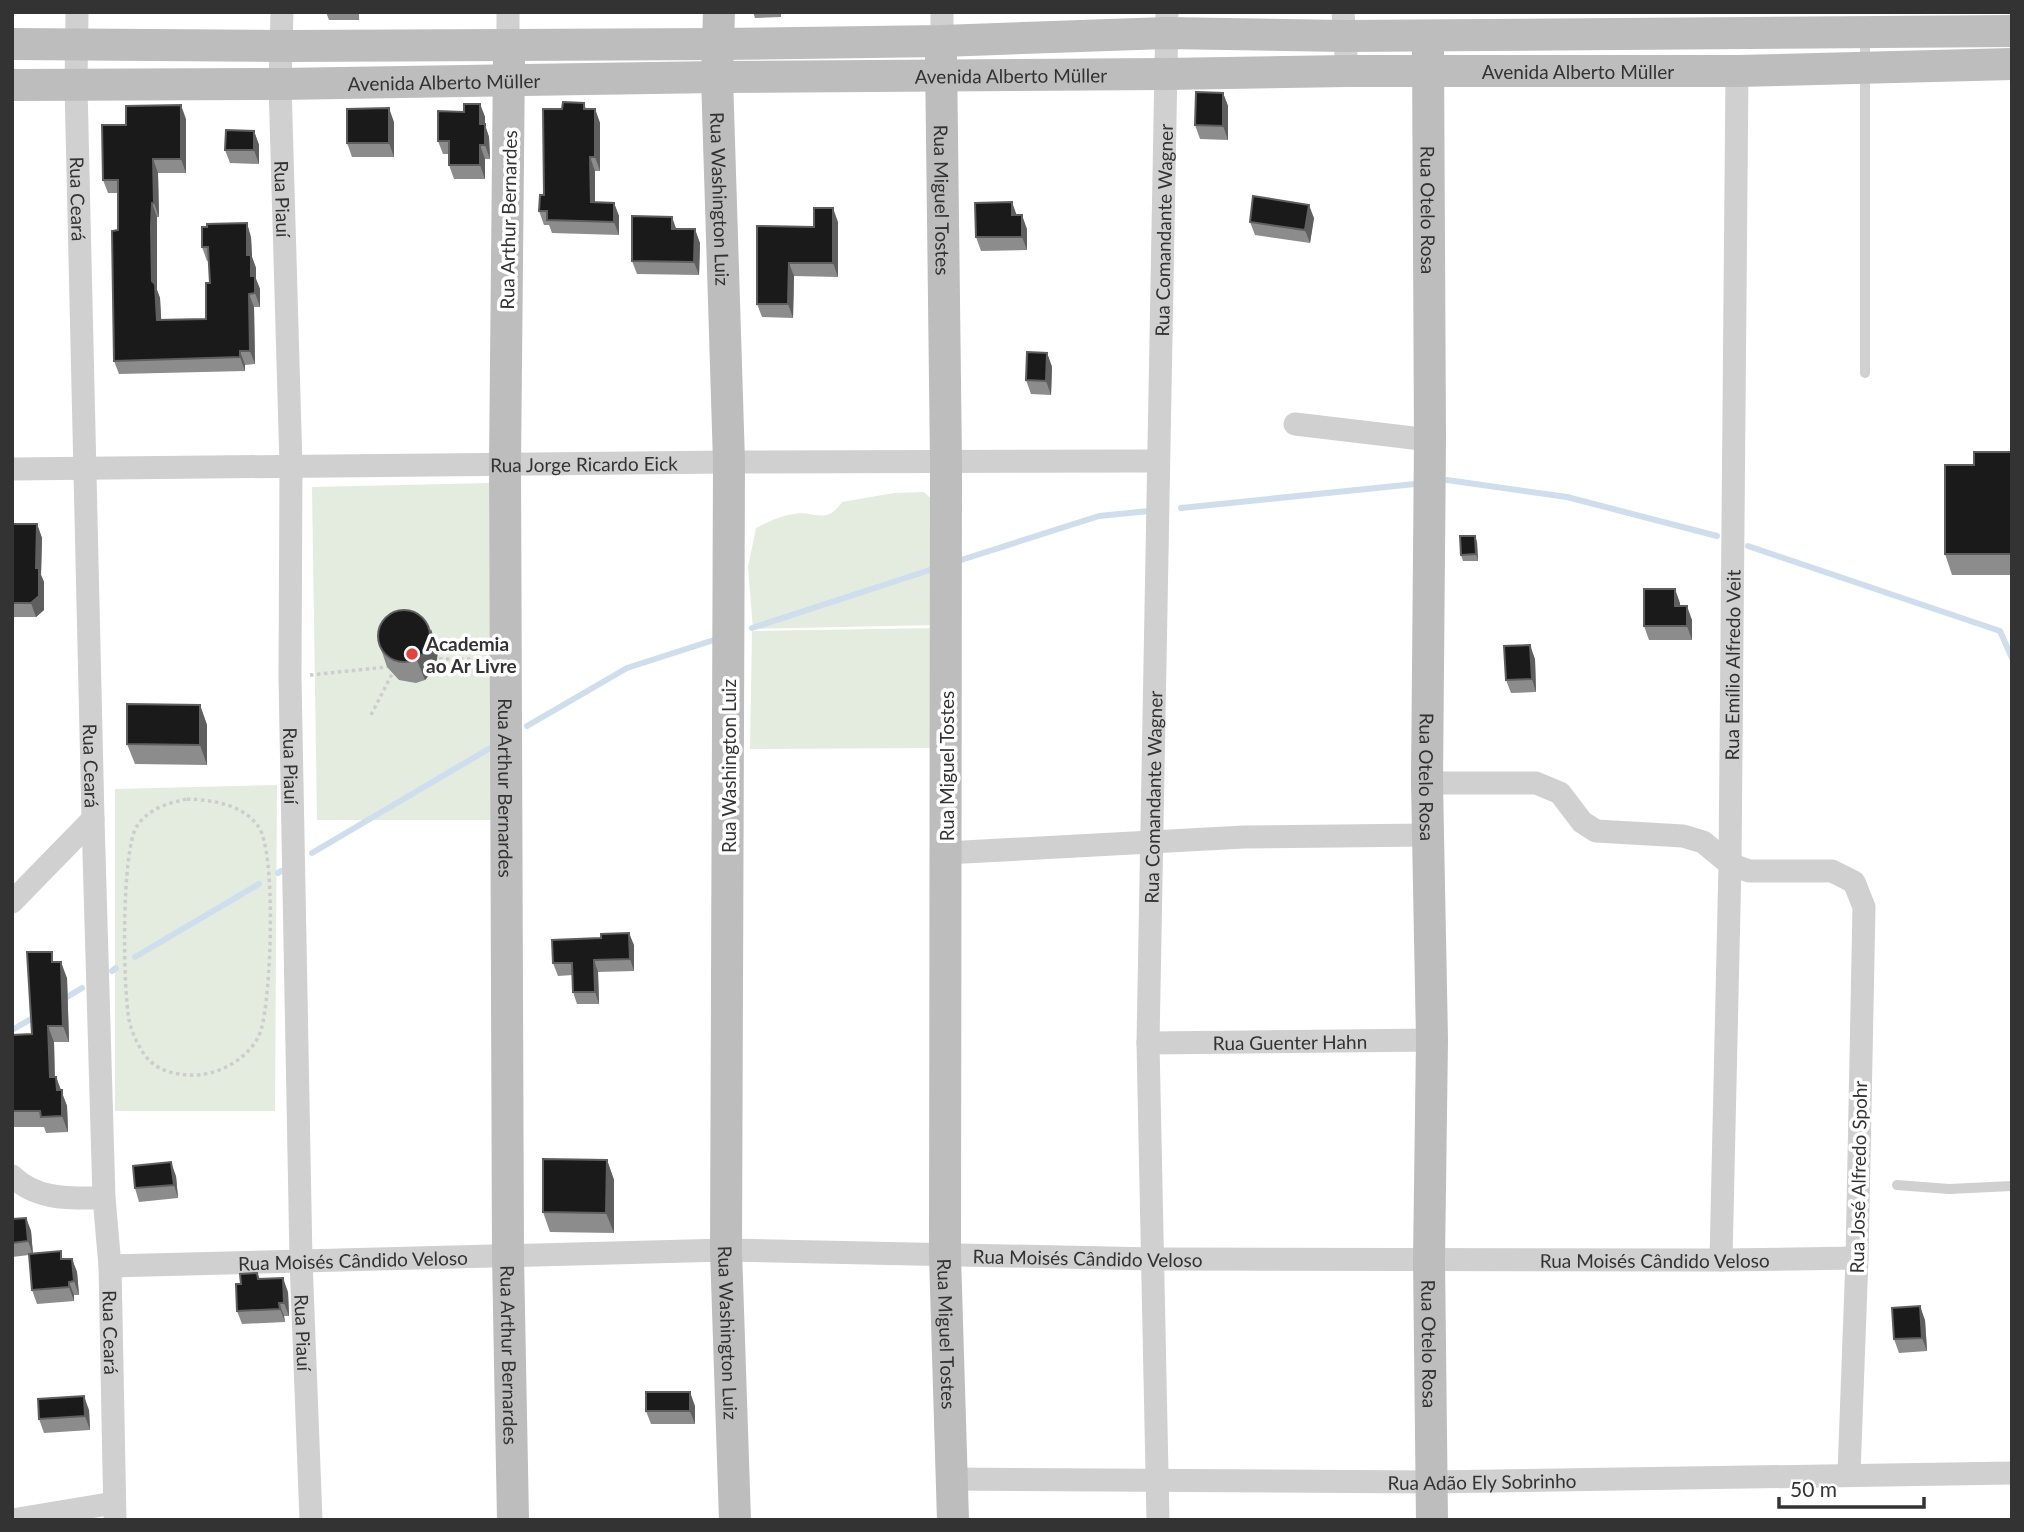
<svg xmlns="http://www.w3.org/2000/svg" width="2024" height="1532" font-family="Lato,sans-serif">
  <style>
    .green { fill: #e4ecdf }
    .lines { fill: none; stroke-linecap: round; stroke-linejoin: round }
    .stream { stroke: #cfdeed; stroke-width: 6 }
    .path { stroke: #cdcdcd; stroke-width: 3.5; stroke-dasharray: 3.5 3.5; stroke-linecap: butt }
    .lane { stroke: #d0d0d0; stroke-width: 10 }
    .street { stroke: #d0d0d0; stroke-width: 23 }
    .secondary { stroke: #bdbdbd; stroke-width: 32 }
    .wall { fill: #8c8c8c }
    .shaded-wall { fill: #5f5f5f }
    .building { fill: #1a1a1a; stroke: #5f5f5f; stroke-width: 2 }
    .poi-dot { fill: #e4433b; stroke: #fff; stroke-width: 2.5 }
    .labels { text-anchor: middle; dominant-baseline: central; stroke-width: 7; stroke-linejoin: round; paint-order: stroke }
    .street-label { font-size: 19px; fill: #333; stroke: #fff }
    .poi-label { font-size: 19px; font-weight: bold; fill: #333; stroke: #fff; text-anchor: start }
  </style>
  <rect width="100%" height="100%" fill="#fff"/>
  <g class="green">
    <polygon points="489,483 492,820 317,820 312,487"/>
    <path d="M924,492l13,12 -1,121 -183,4 -5,-62 8,-39c12,-6 24,-12 37,-14 22,-4 33,12 49,-12l52,-9z"/>
    <polygon points="937,628 933,748 750,749 752,631"/>
    <polygon points="277,785 275,1111 115,1111 115,789"/>
  </g>
  <g class="lines">
    <g class="stream">
      <polyline points="1447,480 1567,497 1717,536"/>
      <polyline points="1181,508 1415,484"/>
      <polyline points="1748,546 2000,631 2012,658"/>
      <polyline points="961,560 1099,516 1149,511"/>
      <polyline points="752,628 936,568"/>
      <polyline points="527,726 627,668 717,639"/>
      <polyline points="312,853 497,744"/>
      <polyline points="278,873 281,871"/>
      <polyline points="135,957 259,884"/>
      <polyline points="112,971 116,968"/>
      <polyline points="62,1000 82,988"/>
      <polyline points="12,1030 38,1015"/>
    </g>
    <g class="path">
      <polyline points="439,659 481,659"/>
      <polyline points="310,675 387,667"/>
      <polyline points="371,715 392,674"/>
      <path d="M187,799c25,1 55,5 71,27 19,25 13,172 3,204 -8,27 -44,47 -71,45 -17,-1 -31,-4 -43,-17 -8,-10 -15,-25 -18,-38 -6,-32 -8,-169 8,-194 11,-17 31,-23 50,-27z"/>
    </g>
    <g class="lane">
      <polyline points="1865,373 1865,36"/>
      <polyline points="1897,1185 1949,1189 2012,1186"/>
    </g>
    <g class="street">
      <path id="s1" d="M77,12l-1,74 17,733 11,379 6,68 5,254"/>
      <path id="s2" d="M282,12l-2,72 11,382 -1,211 11,583 10,260"/>
      <polyline points="508,12 508,45"/>
      <polyline points="942,12 942,41"/>
      <polyline points="1343,12 1347,71"/>
      <polyline points="1295,424 1430,440"/>
      <path id="s3" d="M12,469l717,-7 428,-1"/>
      <polyline points="1427,783 1536,783 1560,793 1582,822 1596,831 1683,836 1703,842 1730,864 1749,871 1832,871 1854,882 1864,907 1857,1258 1849,1474"/>
      <polyline points="946,853 1244,837 1428,835"/>
      <polyline points="12,902 93,819"/>
      <path id="s4" d="M1148,1043l284,-3"/>
      <path d="M12,1176c26,25 59,22 92,22"/>
      <path id="s5" d="M1721,1260l9,-396 7,-793"/>
      <path id="s6" d="M110,1266l616,-16 428,9 567,1 136,-2"/>
      <path id="s7" d="M952,1479l480,3 580,-9"/>
      <polyline points="12,1520 114,1503"/>
      <path id="s8" d="M1158,1520l-10,-477 19,-1031"/>
    </g>
    <g class="secondary">
      <path id="s9" d="M719,12l-2,65 12,385 -3,788 9,270"/>
      <polyline points="12,44 282,46 718,44 942,41 1166,33 1344,36 2012,31"/>
      <path id="s10" d="M1428,51l2,389 -3,343 5,257 -3,220 3,260"/>
      <path id="s11" d="M941,56l5,407 -1,793 8,264"/>
      <path id="s12" d="M509,58l-4,407 3,792 5,263"/>
      <path id="s13" d="M12,85l268,-1 437,-7 447,-3 183,-3h390l275,-7"/>
    </g>
  </g>
  <g class="wall">
    <polygon points="326,12 359,12 359,20 329,20"/>
    <polygon points="753,12 781,12 781,17 755,18"/>
    <polygon points="1223,93 1228,106 1228,140 1200,139 1195,125"/>
    <polygon points="584,103 586,109 595,109 600,123 600,171 595,171 595,202 614,203 619,216 619,235 552,233 549,225 544,225 539,211 562,109"/>
    <polygon points="480,104 485,117 485,125 489,137 490,159 485,159 485,179 454,179 449,165 449,154 443,154 438,141 464,112"/>
    <polygon points="186,119 186,173 158,173 159,217 157,217 156,240 157,290 160,298 161,320 206,319 210,283 209,261 207,261 202,247 251,237 252,257 256,268 256,279 260,289 260,307 254,307 255,364 245,365 245,371 119,374 114,361 118,230 118,193 108,193 103,180 126,125"/>
    <polygon points="394,122 394,157 352,157 347,143"/>
    <polygon points="254,131 259,145 259,164 230,163 225,150"/>
    <polygon points="1017,215 1027,229 1027,250 981,251 976,237"/>
    <polygon points="1314,218 1310,243 1255,235 1250,222"/>
    <polygon points="838,222 838,277 794,276 793,318 762,317 757,304 814,227"/>
    <polygon points="677,229 700,243 699,275 637,274 632,261"/>
    <polygon points="1047,353 1052,367 1051,395 1031,394 1026,380"/>
    <polygon points="2012,452 2012,575 1952,575 1945,554 1974,465"/>
    <polygon points="12,524 37,524 42,538 41,575 44,582 44,610 36,617 12,617"/>
    <polygon points="1477,542 1478,561 1463,561 1461,555"/>
    <polygon points="1680,603 1680,606 1692,620 1692,640 1649,640 1644,626"/>
    <polygon points="380,646 438,650 436,667 425,680 416,683 399,680 387,667"/>
    <polygon points="1535,659 1536,692 1511,693 1506,680"/>
    <polygon points="200,705 207,725 207,765 135,764 127,744"/>
    <polygon points="634,945 634,971 598,972 599,1004 577,1004 573,992 573,975 558,976 553,963"/>
    <polygon points="55,962 67,978 69,1042 54,1042 55,1077 56,1077 67,1106 68,1132 46,1133 44,1127 12,1127 12,1035 32,1034"/>
    <polygon points="607,1160 614,1180 614,1233 550,1232 543,1212"/>
    <polygon points="176,1176 178,1198 139,1202 135,1188"/>
    <polygon points="26,1218 31,1231 33,1254 63,1259 72,1259 77,1272 79,1295 74,1295 74,1301 37,1304 32,1290 29,1255 12,1257 12,1219"/>
    <polygon points="257,1273 260,1279 288,1292 289,1316 284,1316 285,1322 242,1324 237,1311 241,1284"/>
    <polygon points="1925,1320 1927,1351 1899,1353 1894,1339"/>
    <polygon points="695,1406 695,1424 651,1424 646,1411"/>
    <polygon points="89,1410 90,1430 44,1433 39,1419"/>
  </g>
  <g class="shaded-wall">
    <polygon points="1223,93 1228,106 1228,140 1223,126"/>
    <polygon points="480,104 485,117 485,125 489,137 490,159 485,145 480,124"/>
    <polygon points="181,105 186,119 186,173 181,159"/>
    <polygon points="389,108 394,122 394,157 389,143"/>
    <polygon points="595,109 600,123 600,171 595,157"/>
    <polygon points="254,131 259,145 259,164 254,150"/>
    <polygon points="480,145 485,159 485,179 480,165"/>
    <polygon points="590,157 595,171 595,216 591,202"/>
    <polygon points="153,159 158,173 159,217 154,203"/>
    <polygon points="1012,202 1017,216 1012,215"/>
    <polygon points="152,203 157,217 157,290 160,298 162,333 157,320 152,281"/>
    <polygon points="614,203 619,216 619,235 614,222"/>
    <polygon points="1309,205 1314,218 1310,243 1305,230"/>
    <polygon points="833,208 838,222 838,277 833,263"/>
    <polygon points="1022,215 1027,229 1027,250 1022,237"/>
    <polygon points="672,217 677,231 672,229"/>
    <polygon points="247,223 251,237 252,257 256,268 256,279 260,289 260,307 255,293 247,255"/>
    <polygon points="695,229 700,243 699,275 694,262"/>
    <polygon points="789,263 794,276 793,318 788,304"/>
    <polygon points="249,294 254,307 255,364 250,351"/>
    <polygon points="240,351 245,365 245,371 240,357"/>
    <polygon points="1047,353 1052,367 1051,395 1046,381"/>
    <polygon points="37,524 42,538 41,575 44,582 44,610 36,617 31,603 36,568"/>
    <polygon points="1475,536 1477,542 1478,561 1476,554"/>
    <polygon points="1675,589 1680,603 1680,619 1675,606"/>
    <polygon points="1687,606 1692,620 1692,640 1687,626"/>
    <polygon points="431,629 438,650 436,667 425,680 417,660"/>
    <polygon points="1530,645 1535,659 1536,692 1532,679"/>
    <polygon points="200,705 207,725 207,765 200,745"/>
    <polygon points="629,933 634,945 634,971 630,959"/>
    <polygon points="594,960 598,972 599,1004 595,992"/>
    <polygon points="61,962 67,978 69,1042 63,1026"/>
    <polygon points="48,1026 54,1042 55,1093 50,1077"/>
    <polygon points="56,1077 67,1106 68,1132 62,1116 57,1090"/>
    <polygon points="607,1160 614,1180 614,1233 606,1213"/>
    <polygon points="171,1162 176,1176 178,1198 174,1185"/>
    <polygon points="26,1218 31,1231 33,1255 28,1241"/>
    <polygon points="72,1259 77,1272 79,1295 74,1281"/>
    <polygon points="283,1278 288,1292 289,1316 284,1303"/>
    <polygon points="69,1282 74,1295 74,1301 69,1287"/>
    <polygon points="279,1303 284,1316 285,1322 280,1309"/>
    <polygon points="1920,1306 1925,1320 1927,1351 1922,1338"/>
    <polygon points="690,1392 695,1406 695,1424 690,1411"/>
    <polygon points="84,1396 89,1410 90,1430 85,1416"/>
  </g>
  <g class="building">
    <polygon points="1196,92 1223,93 1223,126 1195,125"/>
    <polygon points="563,102 584,103 584,109 595,109 595,157 590,157 591,202 614,203 614,222 547,220 547,211 539,211 540,195 544,195 543,109 562,109"/>
    <polygon points="464,104 480,104 480,124 485,124 485,145 480,145 480,165 449,165 449,141 438,141 438,111 464,112"/>
    <polygon points="181,105 181,159 153,159 154,203 152,203 151,227 152,281 155,284 157,320 206,319 206,283 210,283 208,247 202,247 202,227 207,227 207,224 247,223 247,255 251,255 251,276 255,276 255,293 249,294 250,351 240,351 240,357 114,361 112,231 118,230 118,180 103,180 102,125 126,125 126,106"/>
    <polygon points="389,108 389,143 347,143 347,109"/>
    <polygon points="226,130 254,131 254,150 225,150"/>
    <polygon points="1253,196 1309,205 1305,230 1250,222"/>
    <polygon points="1012,202 1012,215 1022,215 1022,237 976,237 975,203"/>
    <polygon points="814,208 833,208 833,263 789,263 788,304 757,304 757,226 814,227"/>
    <polygon points="632,216 672,217 672,229 695,229 694,262 632,261"/>
    <polygon points="1027,352 1047,353 1046,381 1026,380"/>
    <polygon points="1974,452 2012,452 2012,554 1945,554 1945,465 1974,465"/>
    <polygon points="12,524 37,524 36,568 39,568 39,596 31,603 12,603"/>
    <polygon points="1460,536 1475,536 1476,554 1461,555"/>
    <polygon points="1644,589 1675,589 1675,606 1687,606 1687,626 1644,626"/>
    <circle cx="404" cy="636" r="26"/>
    <polygon points="1530,645 1532,679 1506,680 1504,646"/>
    <polygon points="127,704 200,705 200,745 127,744"/>
    <polygon points="629,933 630,959 594,960 595,992 573,992 572,963 553,963 552,940 601,938 601,934"/>
    <polygon points="27,952 52,952 52,962 61,962 63,1026 48,1026 50,1077 56,1077 57,1090 62,1090 62,1116 41,1117 40,1111 12,1111 12,1035 32,1034"/>
    <polygon points="543,1159 607,1160 606,1213 543,1212"/>
    <polygon points="171,1162 174,1185 135,1188 133,1166"/>
    <polygon points="26,1218 28,1241 12,1243 12,1219"/>
    <polygon points="61,1251 61,1259 72,1259 74,1281 69,1282 69,1287 32,1290 29,1254"/>
    <polygon points="257,1273 258,1279 283,1278 284,1303 279,1303 280,1309 237,1311 236,1284 241,1284 240,1274"/>
    <polygon points="1920,1306 1922,1338 1894,1339 1892,1308"/>
    <rect x="646" y="1392" width="44" height="19"/>
    <polygon points="84,1396 85,1416 39,1419 38,1399"/>
    <rect x="638" y="1519" width="57" height="1"/>
  </g>
  <circle class="poi-dot" cx="412" cy="654" r="7"/>
  <g class="labels">
    <g class="street-label">
      <text stroke="none"><textPath href="#s13" startOffset="1566">Avenida Alberto Müller</textPath></text>
      <text stroke="none"><textPath href="#s13" startOffset="999">Avenida Alberto Müller</textPath></text>
      <text stroke="none"><textPath href="#s13" startOffset="432">Avenida Alberto Müller</textPath></text>
      <text stroke="none"><textPath href="#s1" startOffset="187">Rua Ceará</textPath></text>
      <text stroke="none"><textPath href="#s2" startOffset="187">Rua Piauí</textPath></text>
      <text stroke="none"><textPath href="#s9" startOffset="187">Rua Washington Luiz</textPath></text>
      <text stroke="none"><textPath href="#s11" startOffset="144">Rua Miguel Tostes</textPath></text>
      <text stroke="none"><textPath href="#s10" startOffset="159">Rua Otelo Rosa</textPath></text>
      <text transform="translate(508 220) rotate(-89)">Rua Arthur Bernardes</text>
      <text stroke="none"><textPath href="#s8" startOffset="1290">Rua Comandante Wagner</textPath></text>
      <text stroke="none"><textPath href="#s3" startOffset="572">Rua Jorge Ricardo Eick</textPath></text>
      <text stroke="none"><textPath href="#s5" startOffset="595">Rua Emílio Alfredo Veit</textPath></text>
      <text stroke="none"><textPath href="#s1" startOffset="754">Rua Ceará</textPath></text>
      <text stroke="none"><textPath href="#s2" startOffset="754">Rua Piauí</textPath></text>
      <text transform="translate(728 766) rotate(-90)">Rua Washington Luiz</text>
      <text transform="translate(946 766) rotate(-90)">Rua Miguel Tostes</text>
      <text stroke="none"><textPath href="#s10" startOffset="726">Rua Otelo Rosa</textPath></text>
      <text stroke="none"><textPath href="#s12" startOffset="730">Rua Arthur Bernardes</textPath></text>
      <text stroke="none"><textPath href="#s8" startOffset="723">Rua Comandante Wagner</textPath></text>
      <text stroke="none"><textPath href="#s4" startOffset="142">Rua Guenter Hahn</textPath></text>
      <text transform="translate(1858 1177) rotate(-89)">Rua José Alfredo Spohr</text>
      <text stroke="none"><textPath href="#s6" startOffset="978">Rua Moisés Cândido Veloso</textPath></text>
      <text stroke="none"><textPath href="#s6" startOffset="243">Rua Moisés Cândido Veloso</textPath></text>
      <text stroke="none"><textPath href="#s6" startOffset="1545">Rua Moisés Cândido Veloso</textPath></text>
      <text stroke="none"><textPath href="#s1" startOffset="1321">Rua Ceará</textPath></text>
      <text stroke="none"><textPath href="#s2" startOffset="1321">Rua Piauí</textPath></text>
      <text stroke="none"><textPath href="#s9" startOffset="1321">Rua Washington Luiz</textPath></text>
      <text stroke="none"><textPath href="#s11" startOffset="1278">Rua Miguel Tostes</textPath></text>
      <text stroke="none"><textPath href="#s10" startOffset="1293">Rua Otelo Rosa</textPath></text>
      <text stroke="none"><textPath href="#s12" startOffset="1297">Rua Arthur Bernardes</textPath></text>
      <text stroke="none"><textPath href="#s7" startOffset="530">Rua Adão Ely Sobrinho</textPath></text>
    </g>
    <g class="poi-label">
      <text x="426" y="643">Academia<tspan x="426" dy="22">ao Ar Livre</tspan></text>
    </g>
  </g>
  <rect width="2024" height="1532" fill="none" stroke="#333333" stroke-width="28"/>
  <path d="M1779 1497v10h145v-10" fill="none" stroke="#333333" stroke-width="3.5"/>
  <text x="1790" y="1497" font-size="21" fill="#333333" stroke="#ffffff" stroke-width="5" paint-order="stroke">50 m</text>
</svg>
